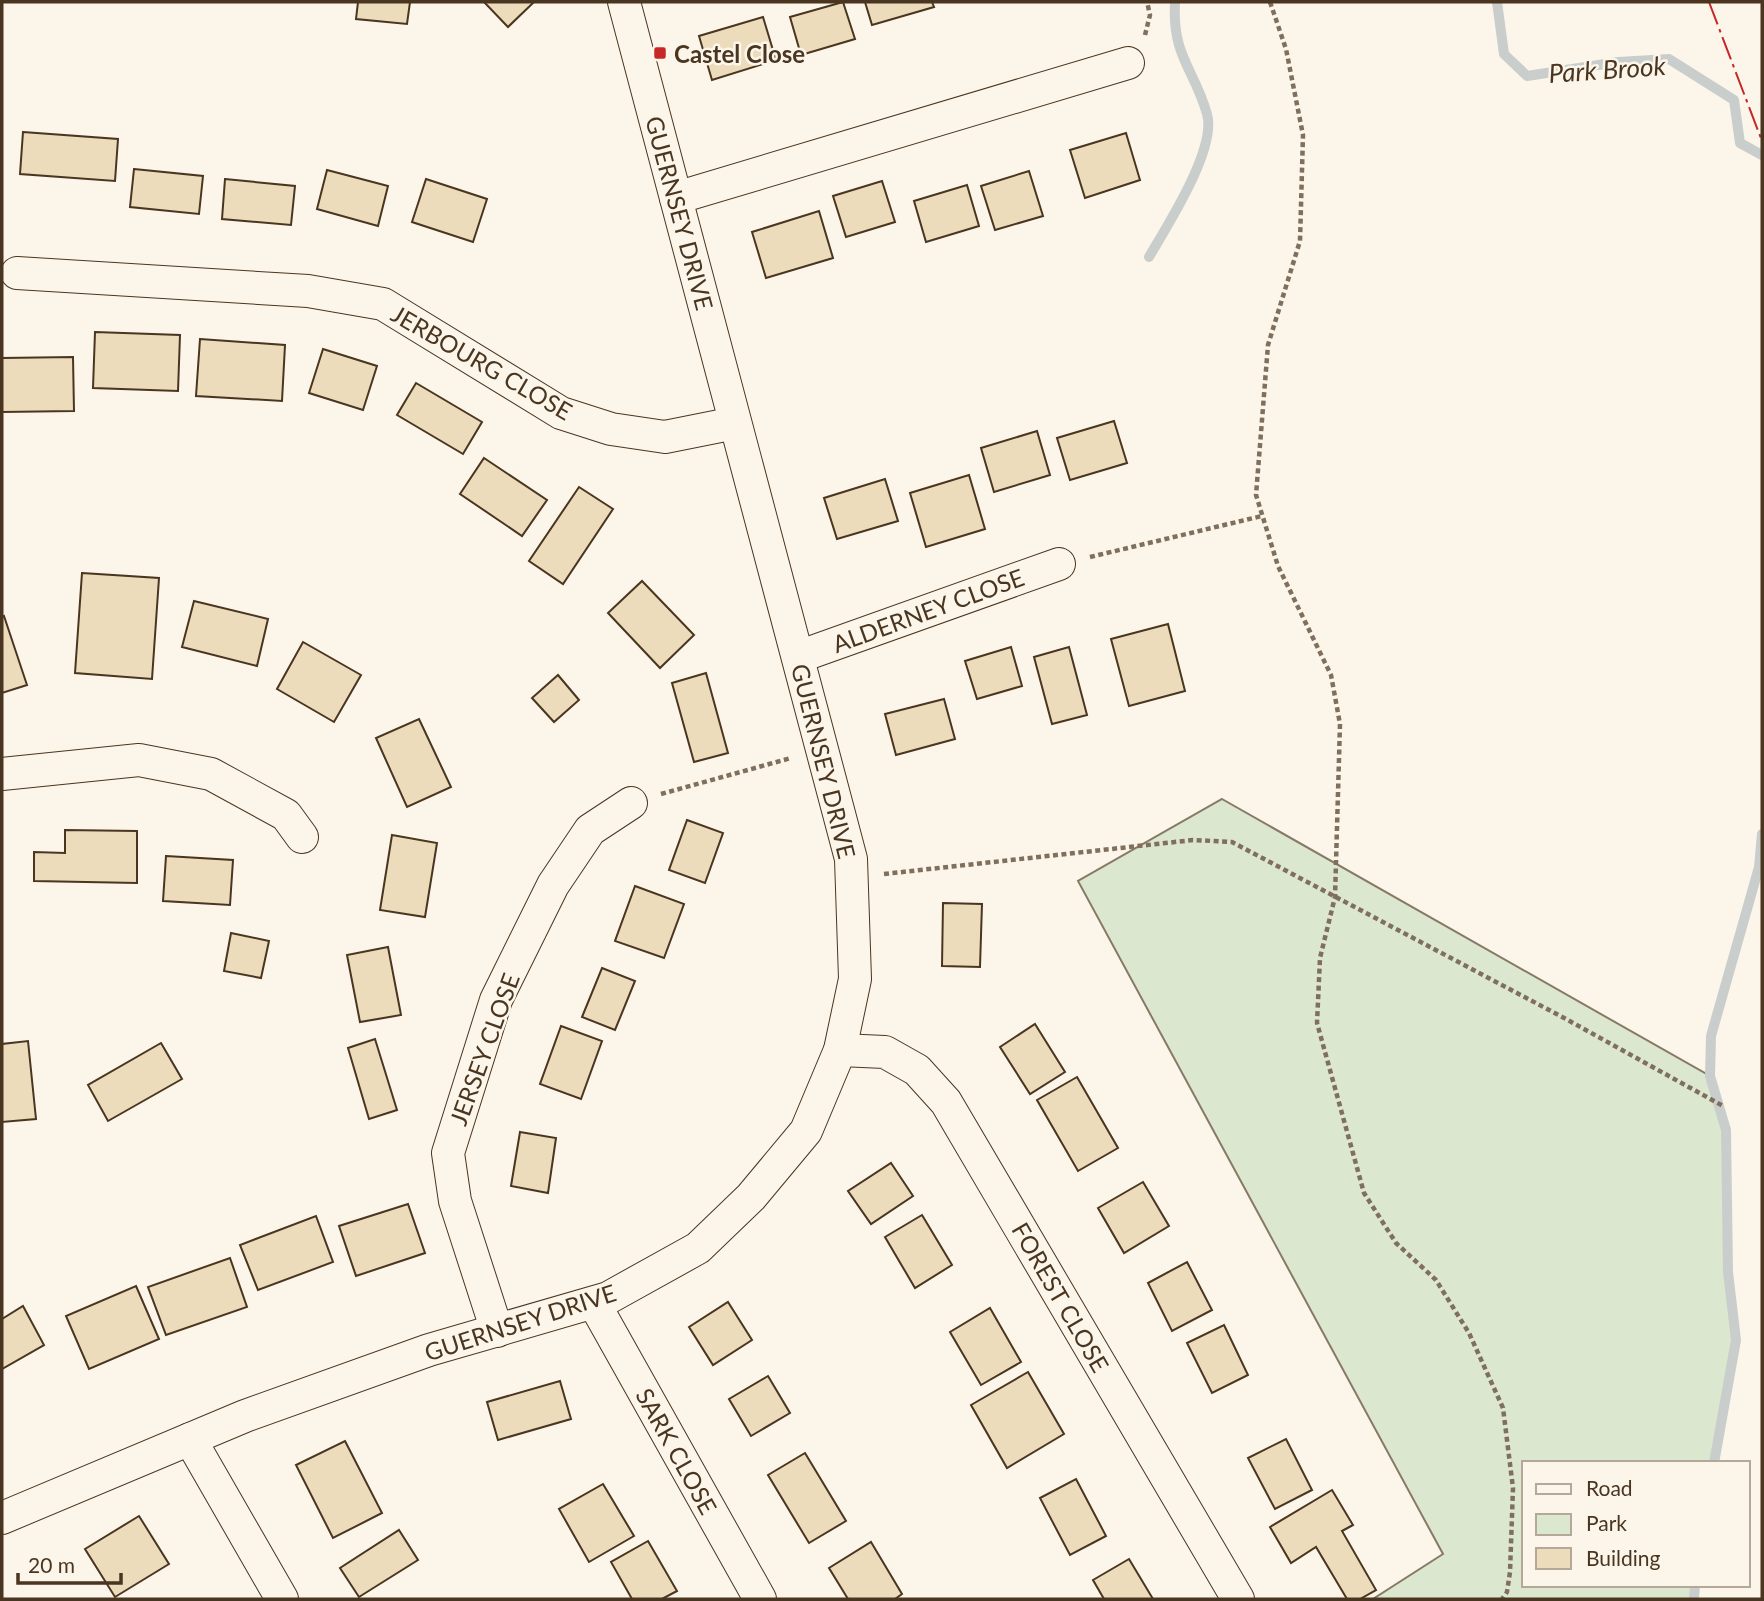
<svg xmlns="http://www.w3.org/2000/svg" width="1764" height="1601" font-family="Lato,sans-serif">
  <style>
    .green { fill: #dce7d0; stroke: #887966; stroke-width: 2 }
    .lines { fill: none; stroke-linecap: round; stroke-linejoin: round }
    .stream { stroke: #c9cecd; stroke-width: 10 }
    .building { fill: #ecdcbc; stroke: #4a3520; stroke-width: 2 }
    .street-casing { stroke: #4a3520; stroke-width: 34 }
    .path { stroke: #7f6f5c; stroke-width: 4.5; stroke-dasharray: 5 3.5; stroke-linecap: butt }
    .street { stroke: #fbf6e9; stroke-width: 32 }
    .power { stroke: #c62828; stroke-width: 2; stroke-dasharray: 24 5 3.5 5; stroke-linecap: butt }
    .poi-dot { fill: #c62828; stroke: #fbf6e9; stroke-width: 2.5 }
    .labels { text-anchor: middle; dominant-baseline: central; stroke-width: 5; stroke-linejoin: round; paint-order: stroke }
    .poi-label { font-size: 24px; font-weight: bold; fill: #4a3520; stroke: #fbf6e9; text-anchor: start }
    .street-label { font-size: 24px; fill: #4a3520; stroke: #fbf6e9 }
    .water-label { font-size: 26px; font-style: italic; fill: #4a3520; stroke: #fbf6e9 }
  </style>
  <rect width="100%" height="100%" fill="#fbf6e9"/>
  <polygon class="green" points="1222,799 1710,1076 1726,1130 1728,1272 1736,1340 1714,1463 1524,1463 1524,1585 1695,1585 1694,1599 1373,1599 1443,1554 1078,881"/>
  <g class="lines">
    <g class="stream">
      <polyline points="1497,2 1504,54 1527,76 1618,62 1669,59 1734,100 1740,143 1762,155"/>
      <path d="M1149,257c18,-31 68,-108 58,-143 -13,-46 -35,-57 -32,-112"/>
      <polyline points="1714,1463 1736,1340 1728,1272 1726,1130 1710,1076 1711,1036 1759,867 1762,834"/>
      <polyline points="1694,1599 1695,1585"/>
    </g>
  </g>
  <g class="building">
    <polygon points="358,2 410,2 407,24 356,19"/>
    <polygon points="484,2 534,2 508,27"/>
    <polygon points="843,2 855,39 801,55 790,17"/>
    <polygon points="865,2 932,2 934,7 872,25"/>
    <polygon points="763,17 776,60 712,80 699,36"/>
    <polygon points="23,132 118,139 115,181 20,174"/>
    <polygon points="1126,133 1140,180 1085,198 1070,150"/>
    <polygon points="134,169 203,176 199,214 130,207"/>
    <polygon points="327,170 388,186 378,226 317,209"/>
    <polygon points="1029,171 1043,216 995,230 981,186"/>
    <polygon points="225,179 295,186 291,225 222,219"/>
    <polygon points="426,179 487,199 473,242 412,222"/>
    <polygon points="882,181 895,222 846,237 833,196"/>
    <polygon points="967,185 979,226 926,242 914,201"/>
    <polygon points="819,211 833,258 766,278 752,232"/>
    <polygon points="95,332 180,335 178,391 93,388"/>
    <polygon points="200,339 285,345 282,401 196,396"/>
    <polygon points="323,349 377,366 363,410 309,393"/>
    <polygon points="73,357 74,411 2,412 2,358"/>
    <polygon points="416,383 482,422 463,454 397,415"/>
    <polygon points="1114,421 1127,463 1070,480 1057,438"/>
    <polygon points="1037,431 1050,475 994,492 981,448"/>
    <polygon points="484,458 547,500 522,536 460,494"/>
    <polygon points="969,475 985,529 926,547 910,493"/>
    <polygon points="885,479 898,521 837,539 824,498"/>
    <polygon points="579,487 613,509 563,584 529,561"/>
    <polygon points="82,573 159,578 152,679 75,673"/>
    <polygon points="642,581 694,635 660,668 608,613"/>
    <polygon points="194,601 268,619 257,666 182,647"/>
    <polygon points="4,616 27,685 2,693 2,617"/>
    <polygon points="1168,624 1185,691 1129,706 1111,639"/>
    <polygon points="303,642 361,675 334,722 277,689"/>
    <polygon points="1011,647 1022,686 977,699 965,661"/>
    <polygon points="1069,647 1087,715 1052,724 1034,657"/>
    <polygon points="706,673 728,753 694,762 672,683"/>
    <polygon points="558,675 579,700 554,722 532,698"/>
    <polygon points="944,699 955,739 896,755 885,714"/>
    <polygon points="419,719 451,787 407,807 376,738"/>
    <polygon points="687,820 723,833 705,883 669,870"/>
    <polygon points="65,830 137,831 137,883 34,881 34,852 65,853"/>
    <polygon points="392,835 437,843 425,917 380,910"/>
    <polygon points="166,856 233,860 230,905 163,901"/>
    <polygon points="635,886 684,904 664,958 615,941"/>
    <polygon points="943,903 982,904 980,967 942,966"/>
    <polygon points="231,933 269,941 261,978 224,971"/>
    <polygon points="388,947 401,1015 360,1022 347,955"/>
    <polygon points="602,968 635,981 615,1030 582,1017"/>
    <polygon points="1035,1024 1065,1072 1030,1094 1000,1047"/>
    <polygon points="561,1026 602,1041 581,1099 540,1084"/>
    <polygon points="375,1039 397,1110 369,1119 348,1048"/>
    <polygon points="28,1041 36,1119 2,1122 2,1044"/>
    <polygon points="161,1043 182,1079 108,1121 88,1085"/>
    <polygon points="1077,1077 1118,1148 1078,1171 1037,1100"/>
    <polygon points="520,1132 556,1138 548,1193 511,1186"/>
    <polygon points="891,1163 913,1196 871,1224 848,1191"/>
    <polygon points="1143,1182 1169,1226 1124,1253 1098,1208"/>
    <polygon points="408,1204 425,1253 356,1276 339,1226"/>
    <polygon points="922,1215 952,1265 915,1288 885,1237"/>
    <polygon points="316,1216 333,1262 258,1290 240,1245"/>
    <polygon points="230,1258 247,1307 166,1335 148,1287"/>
    <polygon points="1187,1262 1212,1310 1172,1331 1148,1283"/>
    <polygon points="136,1286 159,1339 89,1369 66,1316"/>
    <polygon points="728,1302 752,1340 713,1365 689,1327"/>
    <polygon points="23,1306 44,1345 2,1369 2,1319"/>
    <polygon points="990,1308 1021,1362 981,1385 950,1332"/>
    <polygon points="1224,1325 1248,1375 1212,1393 1187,1343"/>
    <polygon points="1028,1372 1064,1434 1007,1468 971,1405"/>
    <polygon points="768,1376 790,1413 751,1436 729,1399"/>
    <polygon points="560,1381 571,1419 498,1440 487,1402"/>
    <polygon points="1286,1439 1312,1490 1275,1509 1248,1458"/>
    <polygon points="345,1441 382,1513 333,1538 296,1465"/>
    <polygon points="805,1453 846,1521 809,1543 768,1475"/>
    <polygon points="1076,1479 1106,1536 1070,1555 1040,1498"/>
    <polygon points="603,1484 634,1536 589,1562 559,1509"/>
    <polygon points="1332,1490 1353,1525 1342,1531 1376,1590 1360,1599 1347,1599 1316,1547 1291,1563 1270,1527"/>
    <polygon points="139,1516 169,1564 115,1597 85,1549"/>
    <polygon points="399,1530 418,1560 359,1597 340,1568"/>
    <polygon points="648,1541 677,1591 662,1599 632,1599 611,1562"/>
    <polygon points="871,1542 902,1594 895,1599 848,1599 829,1568"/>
    <polygon points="1129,1559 1153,1599 1104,1599 1093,1580"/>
  </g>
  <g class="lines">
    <g class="street-casing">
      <g id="street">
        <polyline points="676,198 1128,63"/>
        <polyline points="17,273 308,291 383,304 561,413 611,429 665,437 735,423"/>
        <polyline points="798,657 1059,564"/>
        <polyline points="2,774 139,760 211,774 286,815 302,837"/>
        <polyline points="840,1050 885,1052 917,1070 946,1102 1238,1599"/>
        <polyline points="594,1303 760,1599"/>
        <polyline points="497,1331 455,1201 448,1153 496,1000 553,885 590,830 631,803"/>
        <polyline points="190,1439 282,1599"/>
        <polyline points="2,1518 245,1416 429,1350 608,1298 698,1248 751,1197 806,1131 840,1050 855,979 851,859 624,2"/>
      </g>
    </g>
    <g class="path">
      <polyline points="1270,2 1286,49 1303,135 1300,241 1268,345 1256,495 1278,566 1331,675 1340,724 1335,897 1320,958 1317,1023 1364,1193 1396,1243 1436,1280 1469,1333 1503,1408 1513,1488 1510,1572 1507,1592 1502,1599"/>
      <polyline points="1145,35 1150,15 1147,2"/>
      <polyline points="1090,557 1262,516"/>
      <polyline points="661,794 791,758"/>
      <polyline points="884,874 1193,840 1232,842 1566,1019 1723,1106"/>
    </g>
    <use href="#street" class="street"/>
    <polyline class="power" points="1709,2 1762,141"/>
  </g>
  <rect class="poi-dot" x="653" y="46" width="14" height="14" rx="3.5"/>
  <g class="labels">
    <g class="poi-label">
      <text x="674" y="53">Castel Close</text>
    </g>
    <g class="street-label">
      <text transform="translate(680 213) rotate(75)">GUERNSEY DRIVE</text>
      <text transform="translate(482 362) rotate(30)">JERBOURG CLOSE</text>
      <text transform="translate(928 610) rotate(-20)">ALDERNEY CLOSE</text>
      <text transform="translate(824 761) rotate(76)">GUERNSEY DRIVE</text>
      <text transform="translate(484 1049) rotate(-70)">JERSEY CLOSE</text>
      <text transform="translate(1061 1297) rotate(60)">FOREST CLOSE</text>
      <text transform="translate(520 1322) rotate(-18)">GUERNSEY DRIVE</text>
      <text transform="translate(677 1451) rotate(61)">SARK CLOSE</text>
    </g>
    <g class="water-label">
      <text transform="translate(1607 69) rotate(-4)">Park Brook</text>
    </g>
  </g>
  <rect width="1764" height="1601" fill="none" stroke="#4a3520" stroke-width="7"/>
  <rect x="1522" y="1461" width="228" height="126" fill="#fbf6e9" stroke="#b4a999" stroke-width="2"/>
  <rect x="1536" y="1484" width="35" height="10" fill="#fbf6e9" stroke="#b4a999" stroke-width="2"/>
  <text x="1586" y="1496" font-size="21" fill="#4a3520">Road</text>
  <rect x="1536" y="1514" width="35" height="21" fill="#dce7d0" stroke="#b4a999" stroke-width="2"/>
  <text x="1586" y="1531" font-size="21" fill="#4a3520">Park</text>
  <rect x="1536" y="1548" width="35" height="21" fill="#ecdcbc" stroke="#b4a999" stroke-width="2"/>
  <text x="1586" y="1566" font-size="21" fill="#4a3520">Building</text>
  <path d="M18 1573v10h103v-10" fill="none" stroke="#4a3520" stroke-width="3.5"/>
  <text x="28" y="1573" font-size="21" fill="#4a3520" stroke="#fbf6e9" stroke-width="5" paint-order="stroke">20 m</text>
</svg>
